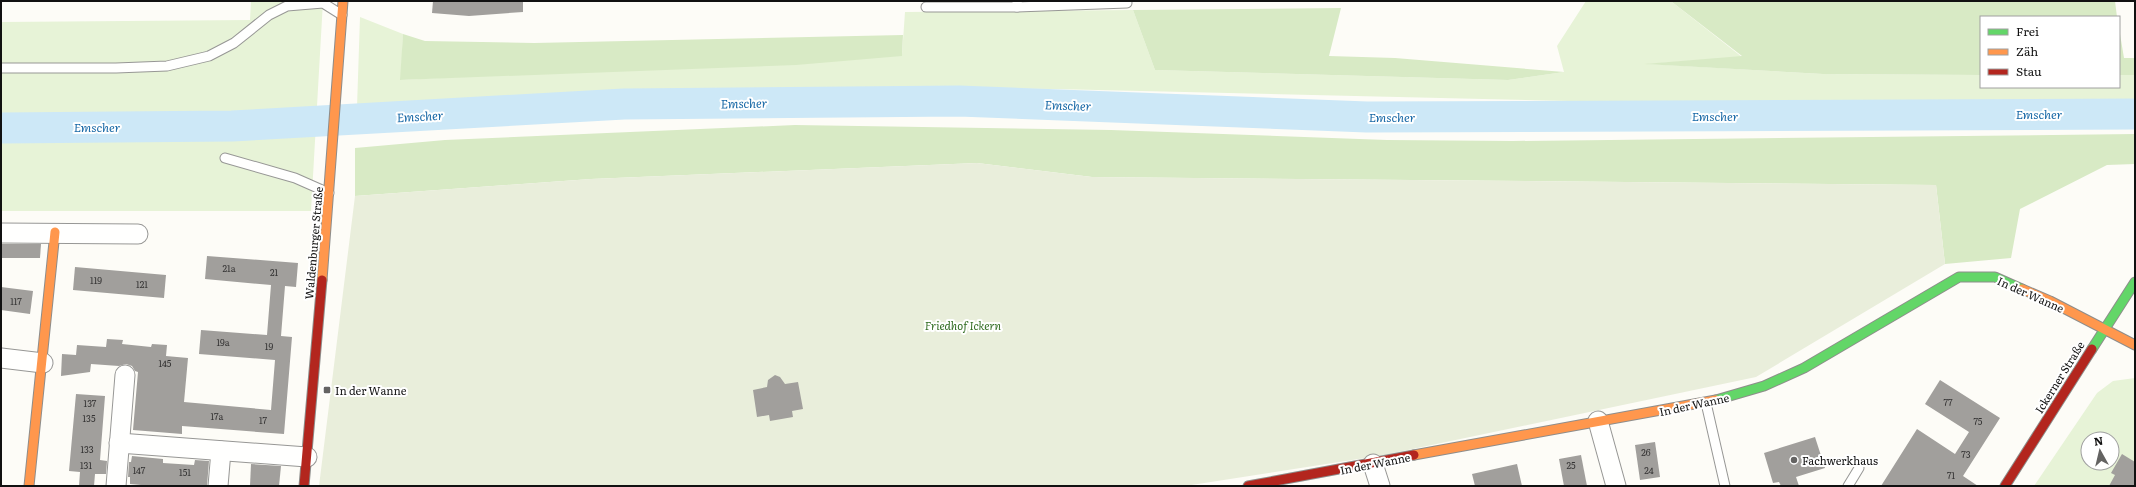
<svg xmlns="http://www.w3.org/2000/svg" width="2136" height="487" font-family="Literata,serif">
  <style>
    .green { fill: #e7f3d7; fill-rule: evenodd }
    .forest { fill: #d8eac5 }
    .cemetery { fill: #e9eedb }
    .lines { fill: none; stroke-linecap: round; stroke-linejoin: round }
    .river { stroke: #cde8f7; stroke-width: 31 }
    .building { fill: #a19f9c }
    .lane-casing { stroke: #979795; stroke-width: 11 }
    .street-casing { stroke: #979795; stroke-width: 21 }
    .fast-casing { stroke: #8e8d8b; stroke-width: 11 }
    .slow-casing { stroke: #8e8d8b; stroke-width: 11 }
    .jam-casing { stroke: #8e8d8b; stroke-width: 11 }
    .lane { stroke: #fffffe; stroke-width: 9 }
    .street { stroke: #fffffe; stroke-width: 19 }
    .fast { stroke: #63d668; stroke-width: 9 }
    .slow { stroke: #ff974d; stroke-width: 9 }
    .jam { stroke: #b3261e; stroke-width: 9 }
    .poi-dot { fill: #646362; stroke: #fff; stroke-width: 1.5 }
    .labels { text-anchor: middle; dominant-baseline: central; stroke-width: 4; stroke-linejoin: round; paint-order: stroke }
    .number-label { font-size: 9px; fill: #353434 }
    .street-label { font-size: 11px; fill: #111; stroke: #fff }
    .park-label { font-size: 11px; font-style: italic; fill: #2f6b1f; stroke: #fff }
    .poi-label { font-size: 11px; fill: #111; stroke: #fff; text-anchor: start }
    .water-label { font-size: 12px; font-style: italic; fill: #1768a6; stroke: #fff }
  </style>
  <rect width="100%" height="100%" fill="#fdfcf7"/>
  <g class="green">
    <polygon points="251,1 323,1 311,211 1,211 1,22 250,20"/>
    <polygon points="1586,1 1672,2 1742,57 1648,64 1823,74 1981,75 1981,87 2119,87 2119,75 2135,75 2135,99 1659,103 1054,89 814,87 357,107 360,17 403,34 401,80 902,55 905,12 1133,10 1155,70 1508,80 1564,72 1557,46"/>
    <path d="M2135,378v108h-101l63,-93 16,-12zM2088,439h24v24h-24z"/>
  </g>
  <g class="forest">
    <polygon points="2115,1 2117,17 1981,17 1981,75 1823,74 1644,64 1742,56 1672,2"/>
    <polygon points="1341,8 1329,56 1395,58 1564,72 1508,80 1155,70 1133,10"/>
    <polygon points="2119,28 2124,58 2135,58 2135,75 2119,75"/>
    <polygon points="403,34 425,41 534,43 903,35 902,56 796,65 400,80"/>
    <polygon points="795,125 1111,130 1387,140 1513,141 2135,134 2135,164 2107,165 2020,209 2011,258 1945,264 1936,185 1092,177 977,163 591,179 355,196 355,148 445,140"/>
  </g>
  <polygon class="cemetery" points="977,163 1092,177 1936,185 1945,264 1756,377 1384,455 1185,486 319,486 355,196 591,179"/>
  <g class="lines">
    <polyline class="river" points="1,128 232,126 624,104 959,101 1367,117 2135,114"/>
  </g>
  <g class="building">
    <polygon points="433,1 523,1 523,12 469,16 432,13"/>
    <polygon points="1,244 41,244 40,258 1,258"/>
    <polygon points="207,256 298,263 296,287 285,286 281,336 292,337 284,434 182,426 182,434 133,430 138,372 135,371 132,366 126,364 119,366 91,364 90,372 61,376 62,354 76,355 77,345 106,347 107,339 123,340 122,344 151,347 152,344 167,345 166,356 188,358 184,402 271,410 275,360 199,354 201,330 267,335 271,285 205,279"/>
    <polygon points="75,267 166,275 164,298 73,290"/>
    <polygon points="1,287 33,291 30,314 1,310"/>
    <polygon points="775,375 780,377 785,384 798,382 803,409 792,411 793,417 770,421 769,415 757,417 753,390 767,387 768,380"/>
    <polygon points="1940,380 2000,418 1963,476 1978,486 1881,486 1917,429 1955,454 1969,432 1925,404"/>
    <polygon points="76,394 105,396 100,460 107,461 106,474 95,474 94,486 79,486 80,472 69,471"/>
    <polygon points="1815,437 1825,468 1796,477 1799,486 1781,486 1779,482 1773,483 1764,453"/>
    <polygon points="1655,442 1660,477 1640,480 1635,445"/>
    <polygon points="2122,454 2135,462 2135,486 2109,486 2115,475 2111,473"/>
    <polygon points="1581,455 1587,486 1564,486 1559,459"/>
    <polygon points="132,456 163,459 163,463 194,465 195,460 209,461 207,486 152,486 130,484 130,477 128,477 129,462 131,462"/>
    <polygon points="251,464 281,466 279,486 250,486"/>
    <polygon points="1517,464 1522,486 1475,486 1472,474"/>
  </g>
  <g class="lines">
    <g class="lane-casing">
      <g id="lane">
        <polyline points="1017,1 1017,7 1127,3"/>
        <polyline points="926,7 1017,7"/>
        <polyline points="1,68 116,68 167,66 209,56 234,43 269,15 287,6 323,3 342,15"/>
        <polyline points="225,158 295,178 329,193"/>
        <polyline points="1706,403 1725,486"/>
        <polyline points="1848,486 1859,468"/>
      </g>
    </g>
    <g class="street-casing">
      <g id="street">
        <polyline points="1,233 138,234"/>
        <polyline points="1,358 43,363"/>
        <polyline points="1598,421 1616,486"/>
        <polyline points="119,443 307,457"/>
        <polyline points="1373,464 1380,486"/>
        <polyline points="116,486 125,375"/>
        <polyline points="218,486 221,451"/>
      </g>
    </g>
    <g class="fast-casing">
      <g id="fast">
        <polyline points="2092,349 2135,282"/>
        <polyline points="1716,400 1764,386 1804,368 1959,277 1995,277 2022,289"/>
      </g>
    </g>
    <g class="slow-casing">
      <g id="slow">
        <polyline points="322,280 343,1"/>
        <polyline points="2022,289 2050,301 2135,345"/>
        <polyline points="1414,455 1716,400"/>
        <polyline points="29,486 55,232"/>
      </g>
    </g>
    <g class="jam-casing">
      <g id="jam">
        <polyline points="304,486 322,280"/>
        <polyline points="1248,486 1414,455"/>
        <polyline points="2005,486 2092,349"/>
      </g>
    </g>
    <use href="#lane" class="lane"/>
    <use href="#street" class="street"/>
    <use href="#fast" class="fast"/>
    <use href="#slow" class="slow"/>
    <use href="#jam" class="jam"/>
  </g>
  <g class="poi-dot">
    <rect x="323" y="386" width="8" height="8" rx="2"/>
    <circle cx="1794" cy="460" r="4"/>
  </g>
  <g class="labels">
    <g class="number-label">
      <text x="229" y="268">21a</text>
      <text x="274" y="272">21</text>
      <text x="96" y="280">119</text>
      <text x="142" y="284">121</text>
      <text x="16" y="301">117</text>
      <text x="223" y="342">19a</text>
      <text x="269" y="346">19</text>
      <text x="165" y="363">145</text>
      <text x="1948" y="402">77</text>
      <text x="90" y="403">137</text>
      <text x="217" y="416">17a</text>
      <text x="89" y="418">135</text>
      <text x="263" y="420">17</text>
      <text x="1978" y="421">75</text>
      <text x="87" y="449">133</text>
      <text x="1646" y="452">26</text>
      <text x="1966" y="454">73</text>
      <text x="86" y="465">131</text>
      <text x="1571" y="465">25</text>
      <text x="139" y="470">147</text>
      <text x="1649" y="470">24</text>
      <text x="185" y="472">151</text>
      <text x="1951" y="475">71</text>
    </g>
    <g class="street-label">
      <text transform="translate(313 243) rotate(-85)">Waldenburger Straße</text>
      <text transform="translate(2031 294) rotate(24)">In der Wanne</text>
      <text transform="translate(2059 377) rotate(-58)">Ickerner Straße</text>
      <text transform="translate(1694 404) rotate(-12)">In der Wanne</text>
      <text transform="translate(1375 463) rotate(-11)">In der Wanne</text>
    </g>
    <g class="park-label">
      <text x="963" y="325">Friedhof Ickern</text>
    </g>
    <g class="poi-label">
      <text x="335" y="390">In der Wanne</text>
      <text x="1802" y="460">Fachwerkhaus</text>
    </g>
    <g class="water-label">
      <text transform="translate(744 103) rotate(-1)">Emscher</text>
      <text transform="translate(1068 105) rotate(2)">Emscher</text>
      <text x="2039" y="114">Emscher</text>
      <text transform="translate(420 116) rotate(-3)">Emscher</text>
      <text x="1715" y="116">Emscher</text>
      <text x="1392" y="117">Emscher</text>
      <text x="97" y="127">Emscher</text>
    </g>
  </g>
  <rect width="2136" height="487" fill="none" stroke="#111111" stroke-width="4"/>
  <rect x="1980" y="16" width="140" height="72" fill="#ffffff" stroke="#a0a0a0"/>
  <rect x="1988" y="29" width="20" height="6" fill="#63d668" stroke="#a0a0a0"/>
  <text x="2016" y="36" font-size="12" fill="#111111">Frei</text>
  <rect x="1988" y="49" width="20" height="6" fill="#ff974d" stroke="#a0a0a0"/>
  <text x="2016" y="56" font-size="12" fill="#111111">Zäh</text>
  <rect x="1988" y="69" width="20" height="6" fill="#b3261e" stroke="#a0a0a0"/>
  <text x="2016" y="76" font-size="12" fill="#111111">Stau</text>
  <g transform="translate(2100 451) rotate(352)"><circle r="19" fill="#ffffff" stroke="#a0a0a0"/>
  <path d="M0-3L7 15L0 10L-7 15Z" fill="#646362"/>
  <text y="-6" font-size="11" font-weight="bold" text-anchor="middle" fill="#111111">N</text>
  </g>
</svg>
